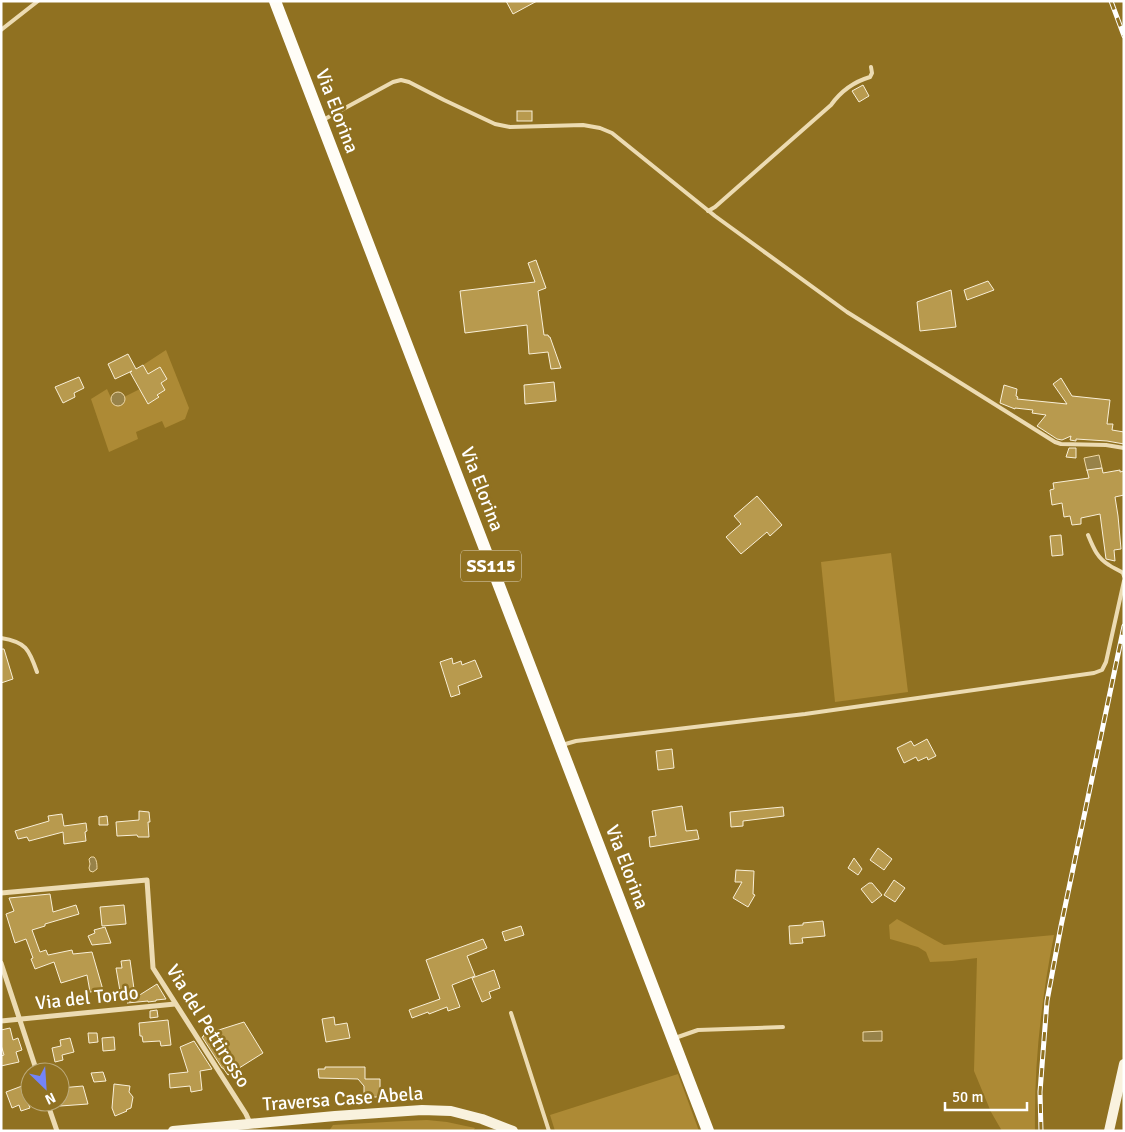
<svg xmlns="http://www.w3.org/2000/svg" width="1125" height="1132" font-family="Signika,sans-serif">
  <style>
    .green { fill: #ad8a35 }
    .water { fill: #978249; stroke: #eed8a6 }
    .building { fill: #b89a4e; stroke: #f9efd7 }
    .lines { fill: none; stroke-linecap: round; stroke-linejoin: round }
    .lane { stroke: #ecdbb2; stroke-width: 4 }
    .street { stroke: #ecdbb2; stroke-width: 5 }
    .secondary { stroke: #f9f2de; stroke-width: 10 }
    .primary { stroke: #fffdf7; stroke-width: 12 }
    .rail-casing { stroke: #fff; stroke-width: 5 }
    .rail { stroke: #907121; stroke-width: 3; stroke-dasharray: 9; stroke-linecap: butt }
    .labels { text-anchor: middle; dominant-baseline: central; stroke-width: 5; stroke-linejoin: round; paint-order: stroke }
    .shield { fill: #907121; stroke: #ded4bc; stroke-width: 1 }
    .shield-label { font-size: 18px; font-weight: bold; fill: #fff }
    .street-label { font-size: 19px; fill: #fff; stroke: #907121 }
  </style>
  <rect width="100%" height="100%" fill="#907121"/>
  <g class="green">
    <path d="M166,350l23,58 -4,11 -20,9 -3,-7 -26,11 2,7 -29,13 -18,-53 16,-10 4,9v4l7,4c5,-1 7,-4 6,-9l16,-8 8,15 10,-6 -1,-3 8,-5 -4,-7 6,-4 -7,-12 -6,4 -5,5 -6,-11z"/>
    <polygon points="891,553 908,692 835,702 821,562"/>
    <path d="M897,919l47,26 110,-10c-13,66 -20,129 -19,196h-33l-11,-19 -17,-41 3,-113 -25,3 -22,1 -4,-10 -8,-5 -28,-8 -1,-14z"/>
    <polygon points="678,1074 699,1131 555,1131 550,1115"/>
    <polygon points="427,1120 447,1122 475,1128 473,1131 329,1131 333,1125 404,1121"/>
  </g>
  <g class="water">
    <circle cx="118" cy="399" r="7"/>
    <polygon points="1099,455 1102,468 1087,471 1084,458"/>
    <path d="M91,857h3c3,3 3,8 3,12l-4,3 -3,-1 -1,-3 1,-4 -1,-5z"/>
    <polygon points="882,1031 882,1041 863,1041 863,1032"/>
  </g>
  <g class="building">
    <polygon points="506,1 537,1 513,14"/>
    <polygon points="863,85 869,96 859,102 852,91"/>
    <rect x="517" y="111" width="15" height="10"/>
    <polygon points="536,260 546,288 538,291 544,335 548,335 549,337 550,337 561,368 551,369 548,352 529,354 527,325 465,333 460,291 535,282 528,263"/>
    <polygon points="988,281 994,290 967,300 964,290"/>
    <polygon points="951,290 956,327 920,331 917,302"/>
    <polygon points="128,354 136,369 143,365 148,374 160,367 167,379 161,383 165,390 157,395 159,397 148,404 130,372 132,371 115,379 108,364"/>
    <polygon points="79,377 84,388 74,393 75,397 63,403 55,387"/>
    <polygon points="1061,378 1072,396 1110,400 1107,424 1113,424 1112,430 1124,432 1124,444 1107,441 1076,439 1076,441 1070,440 1071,436 1062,440 1057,439 1037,426 1046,415 1032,413 1033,410 1015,408 1015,409 1000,403 1004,385 1017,389 1016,396 1018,397 1017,399 1067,404 1053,384"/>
    <polygon points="554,382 556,401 525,404 524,385"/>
    <polygon points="1069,448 1076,448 1076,458 1066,457"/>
    <polygon points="1102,468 1103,473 1120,470 1120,472 1124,471 1124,495 1115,497 1118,516 1121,549 1114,550 1115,561 1106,559 1100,514 1081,518 1081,524 1072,525 1070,516 1064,517 1062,503 1052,505 1050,490 1054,489 1053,483 1089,478 1087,470"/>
    <polygon points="757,496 782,525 770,536 767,532 741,554 726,537 741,524 734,516"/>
    <polygon points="1061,535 1063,555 1052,556 1050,536"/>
    <polygon points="1,649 4,649 13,679 1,683"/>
    <polygon points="452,658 453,664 461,661 462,665 475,660 482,677 458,686 460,694 451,697 440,662"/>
    <polygon points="927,739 936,756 928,760 927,757 918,761 916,757 904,763 897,748 911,741 914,746"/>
    <polygon points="672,749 674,768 658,770 656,751"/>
    <polygon points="682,806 686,831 697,830 699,839 650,847 649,837 656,836 652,811"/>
    <polygon points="783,807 784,816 743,821 743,826 731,827 730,812"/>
    <polygon points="139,811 149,812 150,822 148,822 149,837 138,837 137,835 117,836 116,822 139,820"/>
    <polygon points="62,814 64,826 86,823 87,831 85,832 86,841 64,844 63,832 29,841 27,837 18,839 15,831 49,821 48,816"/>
    <polygon points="107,816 108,825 99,825 99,817"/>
    <polygon points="878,848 892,859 884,870 870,860"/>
    <polygon points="854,858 862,869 858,875 848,868"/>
    <polygon points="736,870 754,871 753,894 755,895 748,907 733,898 742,882 735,882"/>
    <polygon points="894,880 905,888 895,902 884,895"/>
    <polygon points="869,883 872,883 882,895 872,903 861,889"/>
    <polygon points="50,894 53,912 76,905 79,914 45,924 45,926 32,930 40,952 46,950 48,955 72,950 73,954 92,952 103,990 90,992 87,975 61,983 54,962 35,969 31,959 33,958 26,939 15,943 6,914 14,911 9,898"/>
    <polygon points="124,905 126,924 102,926 100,907"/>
    <polygon points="823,921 825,936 802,938 803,943 790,944 789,926 803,925 803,923"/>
    <polygon points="521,926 524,935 505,941 502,932"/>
    <polygon points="105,927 111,943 92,945 88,936 95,933 94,930"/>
    <polygon points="483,939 487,948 467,956 475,976 452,985 460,1007 448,1011 447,1007 429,1014 428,1012 412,1018 409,1010 440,999 426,960"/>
    <polygon points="130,960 134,989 120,991 116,968 122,968 121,961"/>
    <polygon points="494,970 500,988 489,992 491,998 482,1002 472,978"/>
    <polygon points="157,984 166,999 156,1000 156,1001 148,1002 148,1001 127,1003"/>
    <polygon points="157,1010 158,1017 150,1018 150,1011"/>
    <polygon points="334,1017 335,1025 347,1023 350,1038 326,1042 322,1019"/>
    <polygon points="168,1020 171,1045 161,1046 160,1041 143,1042 142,1036 140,1036 139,1023"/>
    <polygon points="244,1022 263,1053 228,1075 223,1068 222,1068 202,1037 204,1036 203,1035"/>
    <polygon points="10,1028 13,1040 18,1038 22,1050 16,1052 19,1062 1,1066 1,1056 4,1055 1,1045 1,1030"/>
    <polygon points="88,1033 97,1033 98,1042 89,1043"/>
    <polygon points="114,1037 115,1050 103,1051 102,1038"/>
    <polygon points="70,1038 74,1052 62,1055 63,1060 55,1062 52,1048 61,1046 60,1040"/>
    <polygon points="194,1041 212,1069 200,1071 202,1090 191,1092 190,1086 170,1088 169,1074 188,1072 180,1047"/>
    <polygon points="325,1067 365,1067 365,1079 380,1079 380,1097 364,1097 364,1086 358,1079 319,1078 318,1069 325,1069"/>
    <polygon points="103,1072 106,1081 94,1082 91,1073"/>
    <polygon points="114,1084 130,1086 129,1092 133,1097 131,1108 126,1110 127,1111 115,1116 112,1108"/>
    <polygon points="22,1086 30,1108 21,1111 19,1105 12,1108 6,1092"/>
    <polygon points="83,1086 88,1104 60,1106 60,1088"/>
  </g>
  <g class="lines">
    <g class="lane">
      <polyline points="1,30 38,1"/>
      <polyline points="323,120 393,82 401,80 409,82 444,100 495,124 510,127 583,125 600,128 612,133 715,216 847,312 1055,442 1061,444 1106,445 1124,448"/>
      <path d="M708,211l7,-4 116,-102c10,-14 22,-23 39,-28l2,-4 -1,-6"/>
      <path d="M1088,535c5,12 9,23 21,30 4,3 10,5 14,8l1,3"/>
      <path d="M1,638c25,4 28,11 36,34"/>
      <polyline points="562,745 576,741 805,714 1094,673 1102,670 1106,662 1124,581"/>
      <polyline points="511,1013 549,1131"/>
      <polyline points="675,1038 698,1030 783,1027"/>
    </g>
    <g class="street">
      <polyline points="1,893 147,880 153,968 246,1114 250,1123"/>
      <polyline points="1,963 37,1072"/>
      <polyline points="1,1021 175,1004"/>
      <polyline points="47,1102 57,1131"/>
    </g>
    <g class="secondary">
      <polyline points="173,1131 335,1116 422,1110 451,1111 482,1119 513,1131"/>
      <polyline points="1109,1131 1124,1064"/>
    </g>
    <polyline class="primary" points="275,1 708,1131"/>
    <g class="rail-casing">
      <g id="rail">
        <polyline points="1111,1 1124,36"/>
        <polyline points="1041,1131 1040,1092 1047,1001 1061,926 1124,626"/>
      </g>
    </g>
    <use href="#rail" class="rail"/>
  </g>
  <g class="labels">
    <rect class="shield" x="461" y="550.5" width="60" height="31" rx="4"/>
    <g class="shield-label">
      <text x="491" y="566">SS115</text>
    </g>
    <g class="street-label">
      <text transform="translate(337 111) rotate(69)">Via Elorina</text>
      <text transform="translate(482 489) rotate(69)">Via Elorina</text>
      <text transform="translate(627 867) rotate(69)">Via Elorina</text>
      <text transform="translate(87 998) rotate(-6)">Via del Tordo</text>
      <text transform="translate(208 1026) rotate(58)">Via del Pettirosso</text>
      <text transform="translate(343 1099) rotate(-4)">Traversa Case Abela</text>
    </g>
  </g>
  <rect width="1125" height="1132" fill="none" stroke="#ffffff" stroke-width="5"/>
  <g transform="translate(45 1087) rotate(155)"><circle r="24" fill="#907121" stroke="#bcaa7a"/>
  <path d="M0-4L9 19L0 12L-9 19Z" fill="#7384f9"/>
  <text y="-8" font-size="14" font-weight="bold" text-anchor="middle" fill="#ffffff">N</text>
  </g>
  <path d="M945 1102v8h82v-8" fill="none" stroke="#ffffff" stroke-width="2.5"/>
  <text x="952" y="1102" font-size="15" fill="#ffffff" stroke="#907121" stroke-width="4" paint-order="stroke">50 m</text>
</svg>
